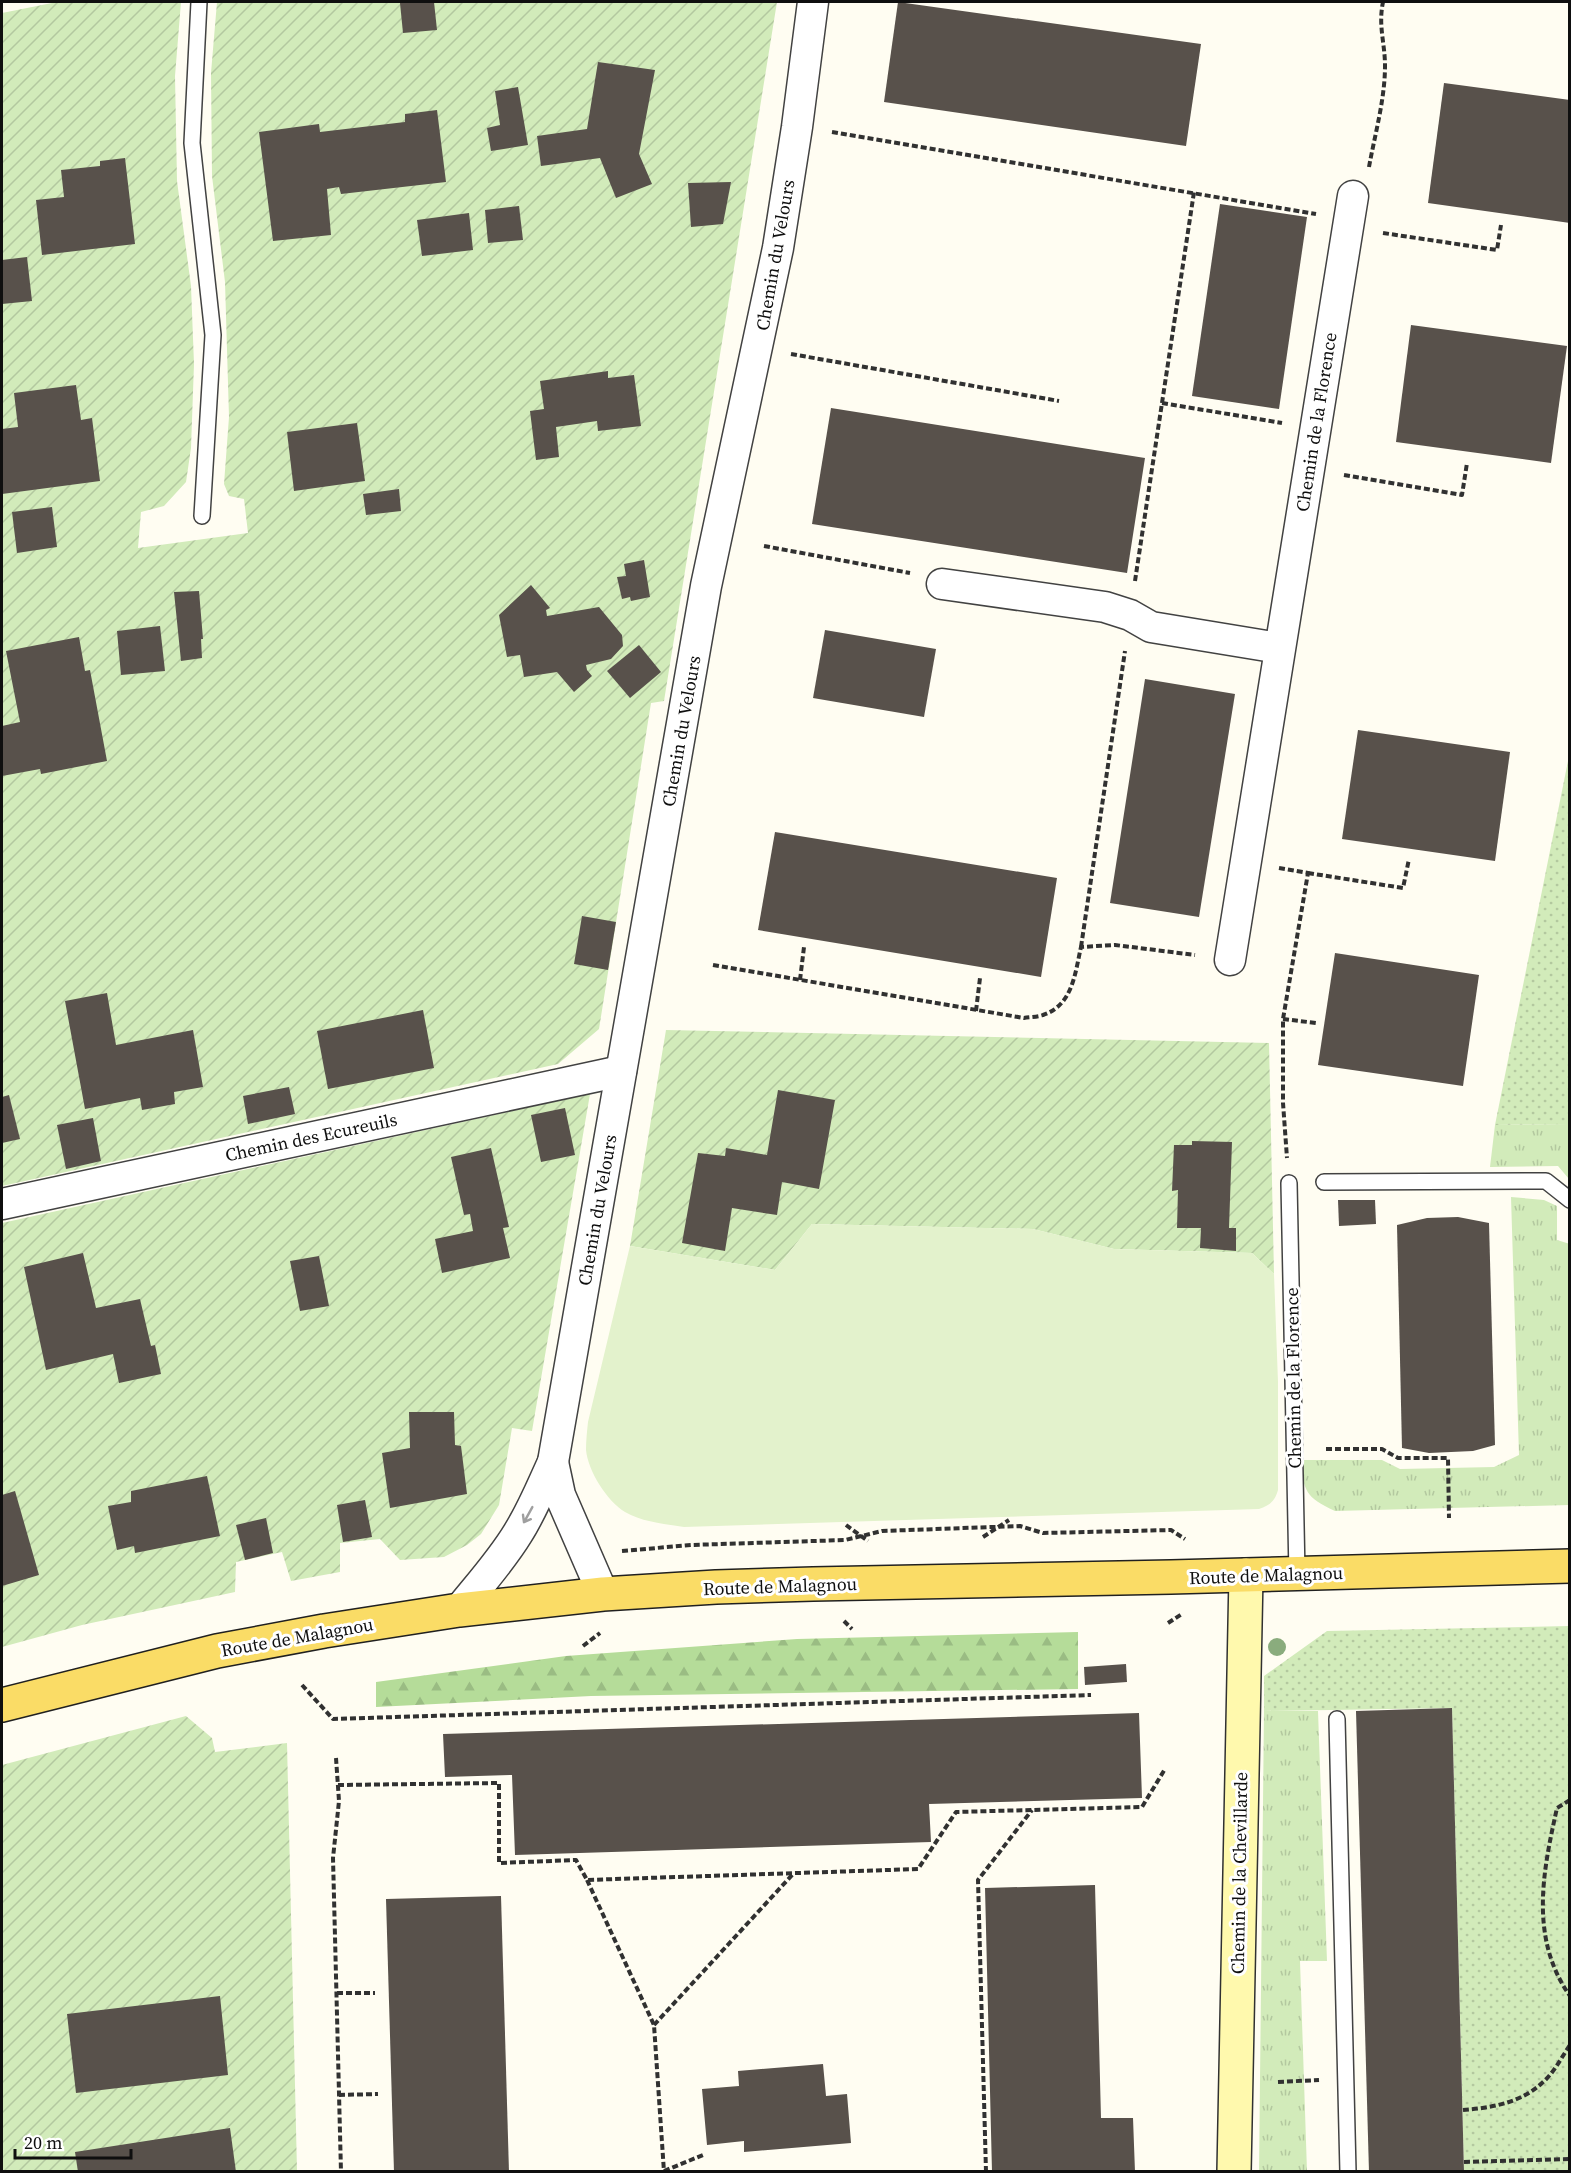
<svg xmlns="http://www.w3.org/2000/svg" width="1571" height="2173" font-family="'Source Serif 4',serif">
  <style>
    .grass { fill: url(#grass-tufts) }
    .forest { fill: url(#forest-firs) }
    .park { fill: url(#park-dots) }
    .garden { fill: url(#garden-furrows) }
    .pitch { fill: #e3f2cc }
    .building { fill: #58514b }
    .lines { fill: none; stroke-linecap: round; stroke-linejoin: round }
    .lane-casing { stroke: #424242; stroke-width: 18 }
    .street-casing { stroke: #424242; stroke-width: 33 }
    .secondary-casing { stroke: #313131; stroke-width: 36 }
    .primary-casing { stroke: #202020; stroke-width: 36 }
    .path { stroke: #313131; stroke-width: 4; stroke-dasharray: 6 3; stroke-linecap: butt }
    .lane { stroke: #fff; stroke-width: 15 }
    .street { stroke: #fff; stroke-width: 30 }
    .secondary { stroke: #fff9ad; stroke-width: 33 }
    .primary { stroke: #fadc66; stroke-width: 33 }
    .tree { fill: #8aac7d }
    .oneway { stroke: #9f9f9f }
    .labels { text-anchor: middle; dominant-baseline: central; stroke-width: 6; stroke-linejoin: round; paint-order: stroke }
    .street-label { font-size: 18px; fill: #0f0f0f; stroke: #fff }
  </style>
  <defs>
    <pattern id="grass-tufts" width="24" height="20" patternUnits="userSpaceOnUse" patternTransform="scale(1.5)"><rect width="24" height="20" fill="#d2ebba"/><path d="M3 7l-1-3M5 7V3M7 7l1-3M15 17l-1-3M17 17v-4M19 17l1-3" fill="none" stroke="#b3c89f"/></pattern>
    <pattern id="forest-firs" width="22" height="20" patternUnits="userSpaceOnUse" patternTransform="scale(1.5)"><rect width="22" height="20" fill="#b5dc99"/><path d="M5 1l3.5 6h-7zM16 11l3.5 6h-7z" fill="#9abc83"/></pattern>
    <pattern id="park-dots" width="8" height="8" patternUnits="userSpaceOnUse" patternTransform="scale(1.5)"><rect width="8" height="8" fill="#d2ebba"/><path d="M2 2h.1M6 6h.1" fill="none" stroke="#b3c89f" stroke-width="1.8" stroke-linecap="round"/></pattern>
    <pattern id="garden-furrows" width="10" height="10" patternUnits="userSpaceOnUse" patternTransform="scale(1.5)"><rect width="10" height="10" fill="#d2ebba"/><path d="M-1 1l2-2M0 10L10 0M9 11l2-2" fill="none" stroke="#b3c89f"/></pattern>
  </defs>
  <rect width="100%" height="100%" fill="#fffdf2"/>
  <g class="grass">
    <polygon points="1569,1124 1569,1179 1558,1166 1490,1167 1495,1125"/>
    <path d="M1511,1197l33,3 13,6v34l13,4 -1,261 -234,6c-30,-14 -31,-20 -35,-51h82l18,9 94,-2 25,-12z"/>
    <polygon points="1264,1711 1318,1711 1327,1961 1300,1961 1307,2171 1259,2172"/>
  </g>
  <polygon class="forest" points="1078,1632 1078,1689 591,1696 376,1707 376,1682 566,1656 797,1639"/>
  <g class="park">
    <polygon points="1569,756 1569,1124 1495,1125"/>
    <polygon points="1569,1626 1569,2171 1464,2171 1452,1708 1264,1711 1264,1676 1327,1631"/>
  </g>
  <g class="garden">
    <polygon points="57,2 181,2 175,76 177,181 191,286 194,364 191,448 186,482 164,506 141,512 138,548 248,533 244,499 229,496 224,484 229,417 225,282 212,176 211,73 217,2 777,2 664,701 651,703 599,1029 558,1064 2,1186 2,13"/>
    <polygon points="666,1030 1269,1043 1274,1274 1252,1253 1114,1249 1033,1229 812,1224 775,1270 630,1246"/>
    <polygon points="590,1094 532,1431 512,1428 499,1505 481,1534 467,1545 444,1557 400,1560 380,1539 340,1543 340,1572 291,1581 282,1552 236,1562 235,1592 82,1625 2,1647 2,1223"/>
    <polygon points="186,1716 212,1738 215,1752 287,1743 297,2171 2,2172 2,1765"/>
  </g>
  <path class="pitch" d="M812,1224l221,5 81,20 138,4 22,21 4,108v108c-3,11 -8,15 -19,19l-575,18c-19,-3 -42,-5 -59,-15 -18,-11 -37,-41 -39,-62 0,-9 1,-19 2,-28l42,-176 145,24z"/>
  <g class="building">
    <polygon points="411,2 434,2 437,30 403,33 400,3"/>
    <polygon points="898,2 1201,44 1186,146 884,102"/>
    <polygon points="598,62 655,70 639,154 652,184 616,198 600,158 541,166 537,136 587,129"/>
    <polygon points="1444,83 1570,100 1570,223 1428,203"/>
    <polygon points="518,87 528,145 491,151 487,128 500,125 495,91"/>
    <polygon points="437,110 446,182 341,194 339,187 327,189 331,235 273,241 259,132 319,124 320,132 405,122 405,114"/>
    <polygon points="125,158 135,244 42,255 36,200 64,197 61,170 100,166 100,161"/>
    <polygon points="731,182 723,224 691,227 688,183"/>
    <polygon points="1220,204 1307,217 1279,409 1192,396"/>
    <polygon points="519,206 523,240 488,243 485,210"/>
    <polygon points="469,213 473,250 422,256 417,220"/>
    <polygon points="27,257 32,301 2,304 2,260"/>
    <polygon points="1411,325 1567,346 1551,463 1396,442"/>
    <polygon points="608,371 608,378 634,375 641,426 598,431 597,421 556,427 559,457 536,460 530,411 544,409 540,381"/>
    <polygon points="76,385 81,420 92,418 100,481 2,494 2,429 18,427 14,393"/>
    <polygon points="831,408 1145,458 1127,573 812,524"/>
    <polygon points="357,423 365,481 294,491 287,432"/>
    <polygon points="399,489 401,511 366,515 363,494"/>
    <polygon points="52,507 57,547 17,553 12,512"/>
    <polygon points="644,560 650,597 631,601 630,597 622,599 617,577 626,576 624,564"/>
    <polygon points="531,585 550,608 546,610 547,616 599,607 622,635 623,646 611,659 586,665 587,670 592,676 574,692 557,672 524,677 520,655 507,657 499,615"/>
    <polygon points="199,591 203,639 201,639 202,658 181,661 174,592"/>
    <polygon points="160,626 165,671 121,675 117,631"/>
    <polygon points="825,630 936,649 924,717 813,698"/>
    <polygon points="79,637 85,671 90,670 107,761 41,774 40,769 2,776 2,726 20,722 6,651"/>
    <polygon points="639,645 661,672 630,698 607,671"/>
    <polygon points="1145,679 1235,694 1199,917 1110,903"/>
    <polygon points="1358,730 1510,752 1495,861 1342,839"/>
    <polygon points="775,832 1057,878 1041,977 758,930"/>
    <polygon points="582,916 616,922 608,970 574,964"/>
    <polygon points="1335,953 1479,975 1463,1086 1318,1065"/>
    <polygon points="107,993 116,1045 193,1030 203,1087 174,1092 175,1104 142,1110 140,1098 85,1109 65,1001"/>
    <polygon points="423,1010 434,1068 328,1089 317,1031"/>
    <polygon points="289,1087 295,1114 248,1124 243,1096"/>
    <polygon points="778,1090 835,1100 819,1189 782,1182 777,1215 732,1208 725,1251 682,1243 698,1153 725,1156 726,1148 767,1155"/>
    <polygon points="9,1095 20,1139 2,1143 2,1097"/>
    <polygon points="565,1108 575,1155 541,1162 531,1115"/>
    <polygon points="93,1118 101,1161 66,1169 57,1125"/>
    <polygon points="1192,1141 1232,1142 1229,1228 1236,1228 1236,1251 1200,1248 1201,1228 1177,1228 1178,1190 1172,1191 1174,1145 1192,1145"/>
    <polygon points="491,1148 509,1227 503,1228 510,1258 442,1273 435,1239 473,1231 470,1214 464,1215 451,1157"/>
    <polygon points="1338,1200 1375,1200 1376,1224 1339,1226"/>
    <polygon points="1458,1217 1489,1223 1495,1445 1473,1451 1429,1453 1402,1448 1397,1225 1427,1218"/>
    <polygon points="83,1253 96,1308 140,1299 151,1346 155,1345 161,1374 119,1383 113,1354 46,1370 24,1267"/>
    <polygon points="319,1256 329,1306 300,1311 290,1261"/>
    <polygon points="409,1412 454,1412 455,1445 461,1446 467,1494 390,1508 382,1453 410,1448"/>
    <polygon points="207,1476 220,1536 135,1553 134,1546 117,1550 108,1506 131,1502 131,1491"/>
    <polygon points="15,1491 39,1575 2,1586 2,1495"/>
    <polygon points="365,1500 372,1537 343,1542 337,1505"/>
    <polygon points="266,1518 273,1553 245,1560 236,1525"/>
    <polygon points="1126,1664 1127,1682 1085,1685 1084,1667"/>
    <polygon points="1452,1708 1464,2172 1369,2172 1356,1711"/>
    <polygon points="1139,1713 1142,1798 929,1804 931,1842 515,1855 512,1775 445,1777 443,1734"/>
    <polygon points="1095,1885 1101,2118 1133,2118 1135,2172 992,2172 985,1888"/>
    <polygon points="501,1896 509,2172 394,2172 386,1899"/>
    <polygon points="220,1996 228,2075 76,2093 67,2014"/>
    <polygon points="823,2064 826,2096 847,2094 851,2143 744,2152 744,2141 707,2145 702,2089 739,2086 738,2071"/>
    <polygon points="230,2128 236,2172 78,2172 75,2152"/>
  </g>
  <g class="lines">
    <g class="lane-casing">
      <g id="lane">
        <polyline points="199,2 192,143 213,335 202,516"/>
        <polyline points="1324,1182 1546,1181 1570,1200"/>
        <polyline points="1289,1183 1297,1574"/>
        <polyline points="1337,1719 1348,2172"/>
      </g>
    </g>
    <g class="street-casing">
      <g id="street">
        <polyline points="942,584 1105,607 1130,615 1151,627 1279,648"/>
        <polyline points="1230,960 1353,196"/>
        <polyline points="2,1204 621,1071"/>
        <polyline points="553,1462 560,1495 603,1594"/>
        <path d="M459,1610c20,-25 42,-49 59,-77 14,-22 24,-47 35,-71l153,-876 72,-338 19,-121 16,-125"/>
      </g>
    </g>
    <g class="secondary-casing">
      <polyline id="secondary" points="1234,2172 1246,1575"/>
    </g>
    <g class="primary-casing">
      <polyline id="primary" points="2,1705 217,1651 324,1631 459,1610 603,1594 716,1587 813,1584 1171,1577 1570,1566"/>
    </g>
    <g class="path">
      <polyline points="832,132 1316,214"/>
      <path d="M1369,167c6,-33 16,-68 16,-101 0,-23 -7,-40 -2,-64"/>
      <polyline points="1383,233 1497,250 1501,225"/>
      <polyline points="791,354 1059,401"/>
      <polyline points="1162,403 1282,423"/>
      <polyline points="1344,475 1462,495 1467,463"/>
      <polyline points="764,546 910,573"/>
      <polyline points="1135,581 1194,192"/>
      <polyline points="1279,868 1308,873 1283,1019 1283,1103 1287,1158"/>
      <polyline points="1308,873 1403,888 1409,859"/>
      <polyline points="1081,947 1125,651"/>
      <path d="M713,965l311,53c6,-1 14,-1 19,-3 30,-10 32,-42 38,-68l34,-2 80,10"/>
      <polyline points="800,980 804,947"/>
      <polyline points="976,1011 980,978"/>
      <polyline points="1283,1019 1316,1023"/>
      <polyline points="1326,1449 1382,1449 1398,1458 1448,1458 1449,1518"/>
      <polyline points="846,1525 868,1541"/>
      <polyline points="983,1537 1009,1520"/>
      <polyline points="622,1551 691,1545 845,1540 882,1531 1020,1526 1043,1533 1171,1530 1185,1539"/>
      <polyline points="844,1621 852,1629"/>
      <polyline points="1168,1623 1182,1614"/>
      <polyline points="583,1646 600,1633"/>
      <polyline points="302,1685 333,1719 1091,1695"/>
      <polyline points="336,1758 339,1801 333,1858 341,2172"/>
      <polyline points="338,1785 499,1783 499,1863 576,1860 587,1880 918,1869 956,1812 1142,1807 1165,1769"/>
      <path d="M1570,1800l-13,8c-14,63 -28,130 13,188"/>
      <polyline points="587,1880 654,2025 664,2172"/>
      <polyline points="337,1993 375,1993"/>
      <polyline points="654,2025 793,1874"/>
      <polyline points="1278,2082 1319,2080"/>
      <polyline points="339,2095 378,2094"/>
      <path d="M1463,2110c27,-2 58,-7 79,-27 12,-10 19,-25 28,-38"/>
      <polyline points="1464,2162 1570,2159"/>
      <polyline points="664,2171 703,2155"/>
      <polyline points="986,2172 978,1880 1032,1810"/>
    </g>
    <use href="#lane" class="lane"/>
    <use href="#street" class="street"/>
    <use href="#secondary" class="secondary"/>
    <use href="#primary" class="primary"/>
  </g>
  <circle class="tree" cx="1277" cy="1647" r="9"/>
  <defs><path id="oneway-shaft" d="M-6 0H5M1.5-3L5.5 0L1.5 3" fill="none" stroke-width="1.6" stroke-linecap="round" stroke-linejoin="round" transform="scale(1.5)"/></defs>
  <use class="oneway" href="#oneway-shaft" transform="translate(528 1515) rotate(119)"/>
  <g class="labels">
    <g class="street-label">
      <text transform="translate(775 255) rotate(-80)">Chemin du Velours</text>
      <text transform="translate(1316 422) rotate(-81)">Chemin de la Florence</text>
      <text transform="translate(681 731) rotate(-80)">Chemin du Velours</text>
      <text transform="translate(311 1137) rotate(-12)">Chemin des Ecureuils</text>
      <text transform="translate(597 1210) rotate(-80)">Chemin du Velours</text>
      <text transform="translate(1293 1378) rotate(-91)">Chemin de la Florence</text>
      <text transform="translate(1266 1575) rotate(-2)">Route de Malagnou</text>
      <text transform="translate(780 1586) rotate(-2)">Route de Malagnou</text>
      <text transform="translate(297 1637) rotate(-10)">Route de Malagnou</text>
      <text transform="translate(1239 1873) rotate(-89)">Chemin de la Chevillarde</text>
    </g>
  </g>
  <rect width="1571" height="2173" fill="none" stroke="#0f0f0f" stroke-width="6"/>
  <path d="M15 2149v9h116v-9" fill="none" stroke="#0f0f0f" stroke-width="3"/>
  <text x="24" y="2149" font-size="18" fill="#0f0f0f" stroke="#ffffff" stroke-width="4.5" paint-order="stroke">20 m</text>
</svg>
